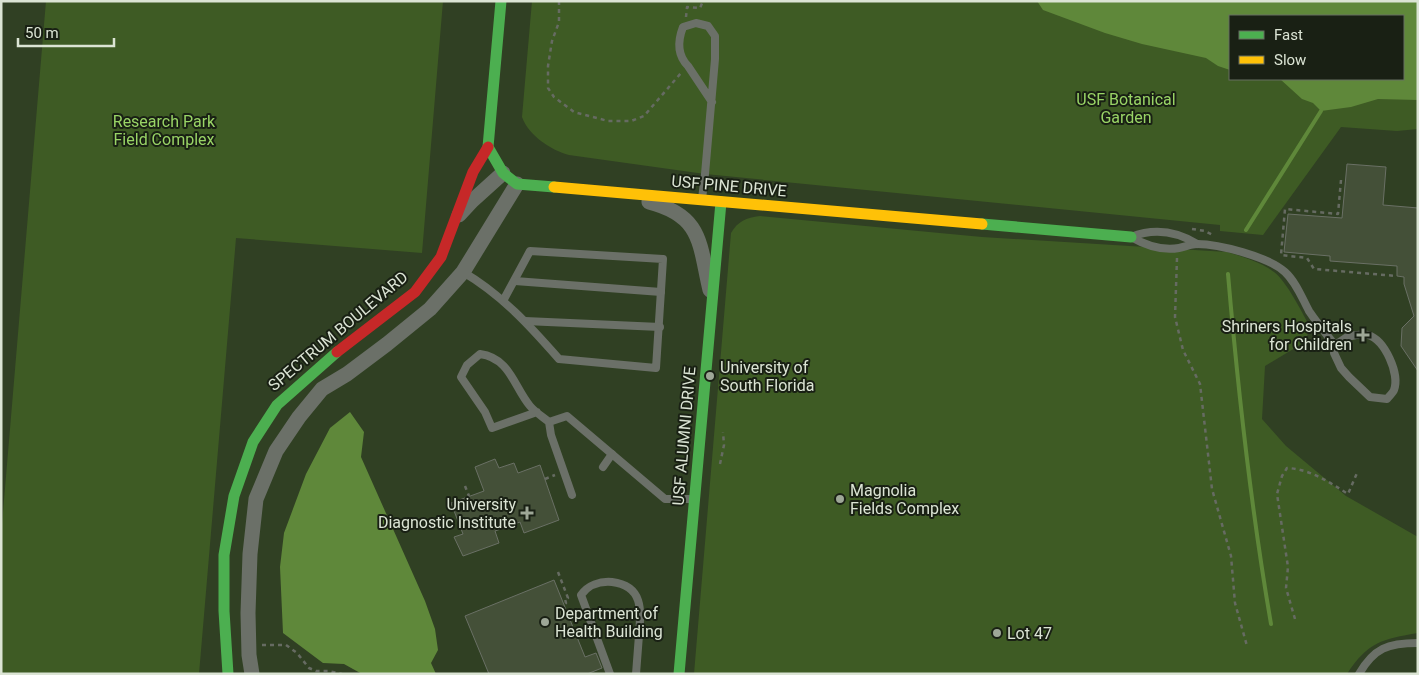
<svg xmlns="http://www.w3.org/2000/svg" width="1419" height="675" font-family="Roboto,sans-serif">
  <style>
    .built { fill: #304023; fill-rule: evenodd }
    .green { fill: #3e5b24; fill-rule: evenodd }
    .water { fill: #5f883a }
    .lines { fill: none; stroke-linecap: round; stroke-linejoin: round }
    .stream { stroke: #5f883a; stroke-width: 4 }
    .building { fill: #445038; stroke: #6a7065 }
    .path { stroke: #666b62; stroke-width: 2.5; stroke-dasharray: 4 4; stroke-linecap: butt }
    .lane { stroke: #6b7068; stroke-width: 8 }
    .street { stroke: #6b7068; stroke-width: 15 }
    .fast { stroke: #4caf50; stroke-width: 11 }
    .slow { stroke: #ffc107; stroke-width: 11 }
    .jam { stroke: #c62828; stroke-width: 11 }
    .poi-dot { fill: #9ea797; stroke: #192014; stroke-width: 2 }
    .labels { text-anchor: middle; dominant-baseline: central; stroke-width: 4; stroke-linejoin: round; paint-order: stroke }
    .park-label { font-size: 16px; fill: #99d466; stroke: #192014 }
    .street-label { font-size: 16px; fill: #dbe4d4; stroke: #192014 }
    .poi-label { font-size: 16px; fill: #dbe4d4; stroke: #192014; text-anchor: start }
  </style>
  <rect width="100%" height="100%" fill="#2e3527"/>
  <path class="built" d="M1,1h1417v673h-1417zM1230,16h173v63h-173z"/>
  <g class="green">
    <polygon points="46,1 443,1 422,253 236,238 199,674 1,674 1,536"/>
    <path d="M532,1h886v128l-21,2 -56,-4 -78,108 -43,-4v-6l-515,-51 -136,-19c-18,-5 -40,-19 -47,-38zM1230,16h173v63h-173z"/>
    <path d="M760,216l222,21 245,15c16,5 34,10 47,20 13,10 28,40 36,55l-5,15 -40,24 -3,53 24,27 60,50 72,41v96c-36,6 -50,9 -71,41h-653l37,-441c7,-12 15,-15 29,-17z"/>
  </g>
  <g class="water">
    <polygon points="1037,1 1418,1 1418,100 1378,99 1351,107 1321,111 1313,103 1302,99 1280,79 1403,79 1403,16 1230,16 1230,70 1218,66 1206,58 1142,44 1105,33 1043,10"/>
    <polygon points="350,412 364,432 361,457 425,601 435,629 438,650 431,663 436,674 362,674 344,664 323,663 283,633 280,567 284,533 306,474 330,428"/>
  </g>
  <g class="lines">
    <g class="stream">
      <polyline points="1246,230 1321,111"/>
      <path d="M1228,274c10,117 23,234 43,350"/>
    </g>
  </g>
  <g class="building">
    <polygon points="1347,164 1386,167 1383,205 1418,208 1418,371 1401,346 1402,328 1414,316 1404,284 1404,277 1397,276 1397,266 1330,261 1330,256 1284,252 1288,214 1342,218"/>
    <polygon points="495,459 499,468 514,463 518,473 540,465 559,520 524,533 520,522 495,531 499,543 463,556 454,537 463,534 451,503 484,491 475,467"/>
    <polygon points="554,580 585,657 596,653 602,668 587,674 489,674 465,616"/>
  </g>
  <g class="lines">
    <g class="path">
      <polyline points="559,1 559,22 552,41 548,66 548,88 554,97 574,112 608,121 631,121 644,116 681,73"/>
      <polyline points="686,17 687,7 700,8 703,1"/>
      <polyline points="1341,180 1338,214 1285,209 1281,255 1307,258 1314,269 1397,276"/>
      <polyline points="1192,229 1205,231 1213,235"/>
      <polyline points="1177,258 1175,317 1183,350 1200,384 1212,489 1231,556 1235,603 1247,646"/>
      <polyline points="720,464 724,445 723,432"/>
      <polyline points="545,479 555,475"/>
      <polyline points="465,486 469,496"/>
      <polyline points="558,572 568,598 565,599 566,603 564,605"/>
      <path d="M1295,619l-9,-31 2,-21 -11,-73 5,-18 5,-8c23,1 42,14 61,26l9,-21"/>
      <polyline points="262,645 286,645 297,653 309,668 316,671 328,671 342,674"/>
    </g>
    <g class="lane">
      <path d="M702,199l3,-25 10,-115v-23l-7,-10 -12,-3 -13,4c-5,13 -6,28 5,39l24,36"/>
      <path d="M1131,237c14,8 31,14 48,11 6,-1 12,-4 18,-4 22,0 72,13 88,28 11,10 17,26 24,39 8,12 17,23 26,34"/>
      <path d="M1131,237c23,-9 45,-6 66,7"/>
      <path d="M463,272c39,23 67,54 96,87l97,9 7,-109 -133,-8 -27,50"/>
      <polyline points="515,281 661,292"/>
      <polyline points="525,321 660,327"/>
      <path d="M1356,335c3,0 9,-1 12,0 17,5 32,39 26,55 -1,3 -5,6 -7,9l-17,-2 -21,-20 -8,-9 -7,-15 1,-8 12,-8z"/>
      <path d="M537,412l-45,16 -7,-16 -24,-35 6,-12 13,-11c30,4 34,33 50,52 5,6 13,11 19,16l2,13 21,60"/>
      <polyline points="549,422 567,416 665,499 693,499"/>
      <polyline points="603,467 612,454"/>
      <path d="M610,674l-29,-79c7,-10 19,-14 31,-13 32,4 29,29 27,53 -1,13 -2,26 -3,39"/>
      <path d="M1359,674c15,-26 29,-31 59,-31"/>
    </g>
    <g class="street">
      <path d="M649,202c54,14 50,42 61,88"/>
      <polyline points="459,215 472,201 503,173"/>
      <polyline points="252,674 249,655 248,613 250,554 256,499 276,451 299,417 322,389 347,374 387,344 430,309 463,272 517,184"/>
    </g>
    <g class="fast">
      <polyline points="501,1 488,147 503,173 517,184 554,187"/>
      <polyline points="982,224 1131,237"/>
      <polyline points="228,674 224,611 224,555 234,496 253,442 277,405 337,352"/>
      <polyline points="679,674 721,202"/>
    </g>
    <polyline class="slow" points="554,187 982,224"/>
    <polyline class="jam" points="337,352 415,292 441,257 473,172 488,147"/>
  </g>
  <g class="poi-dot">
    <path d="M1360.5 327.5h5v5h5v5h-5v5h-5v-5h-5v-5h5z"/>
    <circle cx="710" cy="376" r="5"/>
    <circle cx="840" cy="499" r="5"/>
    <path d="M524.5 505.5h5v5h5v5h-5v5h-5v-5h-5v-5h5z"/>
    <circle cx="545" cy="622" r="5"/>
    <circle cx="997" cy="633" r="5"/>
  </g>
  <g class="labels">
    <g class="park-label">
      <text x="1126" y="99">USF Botanical<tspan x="1126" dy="18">Garden</tspan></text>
      <text x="164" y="121">Research Park<tspan x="164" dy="18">Field Complex</tspan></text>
    </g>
    <g class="street-label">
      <text transform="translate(729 186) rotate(5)">USF PINE DRIVE</text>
      <text transform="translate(338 331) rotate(-40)">SPECTRUM BOULEVARD</text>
      <text transform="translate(684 436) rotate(-85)">USF ALUMNI DRIVE</text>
    </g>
    <g class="poi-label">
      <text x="1352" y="326" text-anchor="end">Shriners Hospitals<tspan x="1352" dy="18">for Children</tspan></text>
      <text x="720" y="367">University of<tspan x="720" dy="18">South Florida</tspan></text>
      <text x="850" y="490">Magnolia<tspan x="850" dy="18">Fields Complex</tspan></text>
      <text x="516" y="504" text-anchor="end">University<tspan x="516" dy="18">Diagnostic Institute</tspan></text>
      <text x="555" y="613">Department of<tspan x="555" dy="18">Health Building</tspan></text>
      <text x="1007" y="633">Lot 47</text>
    </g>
  </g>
  <rect width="1419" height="675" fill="none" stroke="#dbe4d4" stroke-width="5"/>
  <rect x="1229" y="15" width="175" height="65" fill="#192014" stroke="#676e61"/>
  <rect x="1239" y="31" width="25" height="8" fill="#4caf50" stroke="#676e61"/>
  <text x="1274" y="40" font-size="15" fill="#dbe4d4">Fast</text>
  <rect x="1239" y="56" width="25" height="8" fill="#ffc107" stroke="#676e61"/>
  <text x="1274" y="65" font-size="15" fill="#dbe4d4">Slow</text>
  <path d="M18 38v8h96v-8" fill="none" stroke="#dbe4d4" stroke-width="2.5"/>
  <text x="25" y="38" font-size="15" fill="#dbe4d4" stroke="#192014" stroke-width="4" paint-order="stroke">50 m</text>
</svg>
